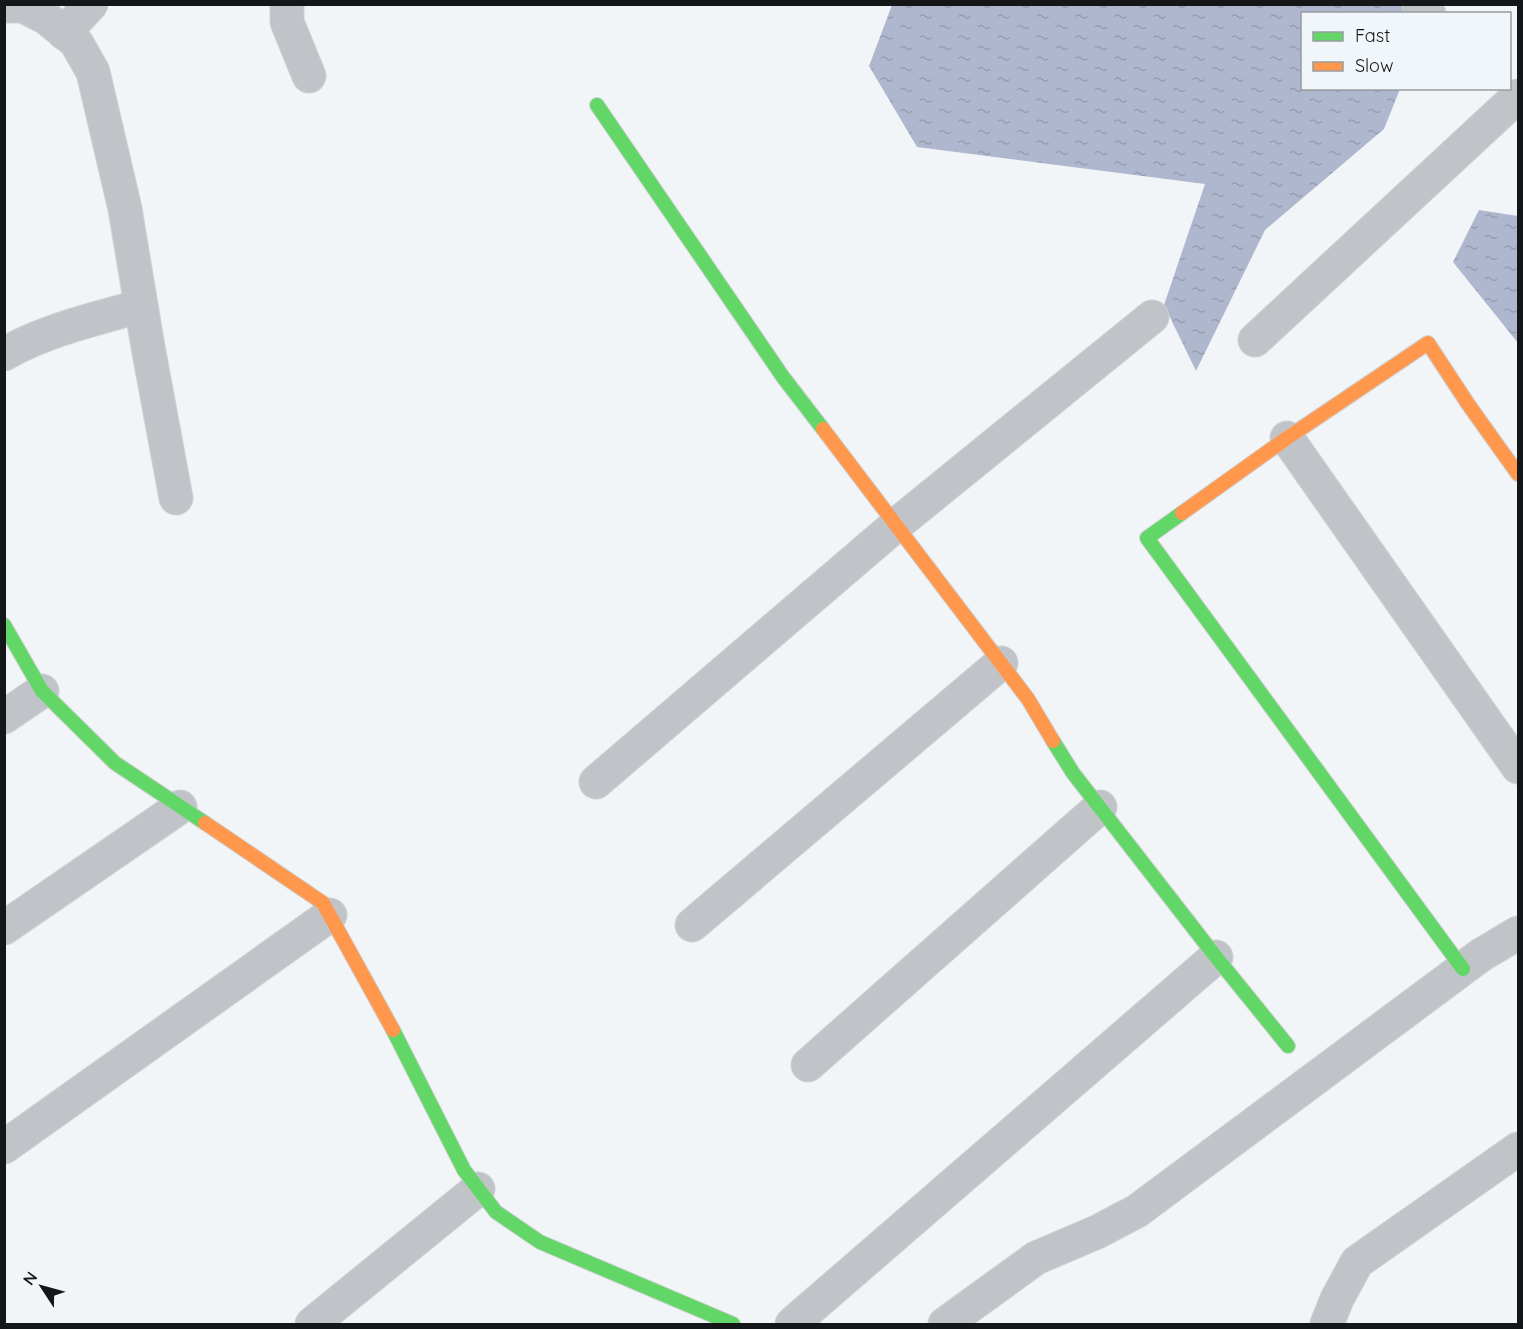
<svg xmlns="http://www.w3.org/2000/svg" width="1523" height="1329" font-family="Quicksand,sans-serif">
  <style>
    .water { fill: url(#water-ripples) }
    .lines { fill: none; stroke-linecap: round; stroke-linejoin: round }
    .street-casing { stroke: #cfd1d2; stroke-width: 35 }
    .fast-casing { stroke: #cfd1d2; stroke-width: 16 }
    .slow-casing { stroke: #cfd1d2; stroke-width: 16 }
    .street { stroke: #c0c4c8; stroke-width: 33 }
    .fast { stroke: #63d668; stroke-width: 14 }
    .slow { stroke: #ff974d; stroke-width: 14 }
  </style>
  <defs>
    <pattern id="water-ripples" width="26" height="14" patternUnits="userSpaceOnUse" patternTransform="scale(1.5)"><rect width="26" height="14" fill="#afb7ce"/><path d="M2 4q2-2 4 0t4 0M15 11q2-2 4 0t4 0" fill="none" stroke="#969db0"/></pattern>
  </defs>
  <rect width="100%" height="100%" fill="#f2f5f7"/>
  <g class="water">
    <polygon points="1398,4 1414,13 1302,14 1302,88 1400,89 1384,129 1265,230 1196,371 1164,305 1205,184 917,147 869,66 892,5"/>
    <polygon points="1479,210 1518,216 1518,343 1453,262"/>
  </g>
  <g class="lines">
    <g class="street-casing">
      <g id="street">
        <polyline points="287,4 287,22 309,76"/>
        <polyline points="1419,4 1429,14"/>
        <polyline points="4,6 23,6 45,17 76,42 93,72 125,209 148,347 176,498"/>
        <polyline points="64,33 91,4"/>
        <polyline points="1255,340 1518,96"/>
        <path d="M4,354c42,-24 91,-35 137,-48"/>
        <polyline points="1287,438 1518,767"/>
        <polyline points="4,717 42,691"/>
        <polyline points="596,782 896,525 1152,317"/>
        <polyline points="692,925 1001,663"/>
        <polyline points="4,928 180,807"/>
        <polyline points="808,1065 1100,807"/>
        <polyline points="4,1147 330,915"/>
        <polyline points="312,1324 478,1189"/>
        <polyline points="792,1324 1216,957"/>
        <polyline points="945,1324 1036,1258 1097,1232 1137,1211 1481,955 1518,933"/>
        <polyline points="1327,1324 1337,1299 1357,1262 1518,1149"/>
      </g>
    </g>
    <g class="fast-casing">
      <g id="fast">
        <polyline points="597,105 783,377 823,429"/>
        <polyline points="1182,513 1147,538 1463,969"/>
        <polyline points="4,625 42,691 115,763 205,823"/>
        <polyline points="1053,741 1073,773 1216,957 1288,1046"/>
        <polyline points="393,1030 464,1170 496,1212 540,1242 733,1324"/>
      </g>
    </g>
    <g class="slow-casing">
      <g id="slow">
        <polyline points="823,429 1028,699 1053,741"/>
        <polyline points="1182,513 1287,438 1428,343 1468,404 1518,474"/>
        <polyline points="205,823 323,903 393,1030"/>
      </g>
    </g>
    <use href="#street" class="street"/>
    <use href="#fast" class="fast"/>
    <use href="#slow" class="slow"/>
  </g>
  <rect width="1523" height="1329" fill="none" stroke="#141617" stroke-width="12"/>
  <rect x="1301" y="12" width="210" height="78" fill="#f0f6f9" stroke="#989c9f" stroke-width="1.5"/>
  <rect x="1313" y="32" width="30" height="9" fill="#63d668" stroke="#989c9f" stroke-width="1.5"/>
  <text x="1355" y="42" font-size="18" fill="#141617">Fast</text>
  <rect x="1313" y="62" width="30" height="9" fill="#ff974d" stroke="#989c9f" stroke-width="1.5"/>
  <text x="1355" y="72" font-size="18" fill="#141617">Slow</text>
  <g transform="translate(42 1287) rotate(306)" stroke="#f0f6f9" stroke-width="4.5" paint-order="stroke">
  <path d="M0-4.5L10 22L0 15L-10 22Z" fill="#141617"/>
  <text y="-9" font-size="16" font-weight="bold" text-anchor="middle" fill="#141617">N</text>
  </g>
</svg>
